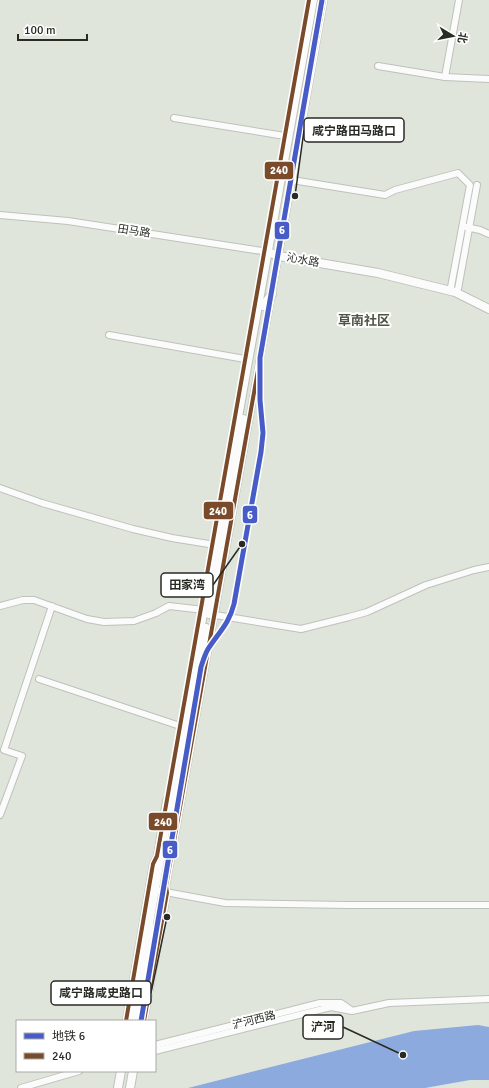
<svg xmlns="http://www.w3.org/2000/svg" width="489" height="1088" font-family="Signika,'Noto Sans SC',sans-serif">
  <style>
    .water { fill: #8caade }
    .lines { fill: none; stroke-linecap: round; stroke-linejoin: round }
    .minor-casing { stroke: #bec2ba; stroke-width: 8 }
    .major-casing { stroke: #bec2ba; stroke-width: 10 }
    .minor { stroke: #fafbfa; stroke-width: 6 }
    .major { stroke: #fafbfa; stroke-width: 8 }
    .bus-1-casing { stroke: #fff; stroke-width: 7 }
    .bus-1 { stroke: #7a4b2a; stroke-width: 4 }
    .metro-1-casing { stroke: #fff; stroke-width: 8 }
    .metro-1 { stroke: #485cc7; stroke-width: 5 }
    .labels { text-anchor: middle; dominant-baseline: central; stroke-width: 4; stroke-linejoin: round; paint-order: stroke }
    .street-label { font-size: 11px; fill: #282b24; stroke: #fff }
    .quarter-label { font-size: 13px; font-weight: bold; fill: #4e5545; stroke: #fff }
    .leader { fill: none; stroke: #282b24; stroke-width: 1.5 }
    .callout-dot { fill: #282b24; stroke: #fff; stroke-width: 1.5 }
    .callout { fill: #fff; stroke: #282b24; stroke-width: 1.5 }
    .callout-label { font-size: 12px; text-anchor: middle; font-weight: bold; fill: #282b24 }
    .line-badge { stroke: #fff; stroke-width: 1.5 }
    .badge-label { font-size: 11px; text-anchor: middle; font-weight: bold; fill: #fff }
  </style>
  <rect width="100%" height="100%" fill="#e0e5db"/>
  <polygon class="water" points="478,1025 489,1027 489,1080 470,1080 425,1088 188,1088 414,1031"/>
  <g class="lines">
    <g class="minor-casing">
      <g id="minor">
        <polyline points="378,66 445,77 489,79"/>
        <polyline points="445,77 459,0"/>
        <polyline points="174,118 285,136"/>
        <polyline points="292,180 385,195 395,190 458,173 470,185 451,287"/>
        <polyline points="0,215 68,221 268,252"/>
        <polyline points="466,227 480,230 489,234"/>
        <polyline points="458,289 477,185"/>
        <polyline points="109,335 245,359"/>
        <polyline points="0,488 42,503 133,529 172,538 215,545"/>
        <polyline points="0,606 23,600 34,600 87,619 104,622 134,621 156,613 169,606 204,610 209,614 301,629 349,617 367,612 426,585 474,570 489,567"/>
        <polyline points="39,679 183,727"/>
        <polyline points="0,815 22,756 4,750 52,606"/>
        <polyline points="160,891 225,903 347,905 489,905"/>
        <polyline points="126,1021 153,864 157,856 166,801"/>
        <polyline points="144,1021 167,893 166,886 324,0"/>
        <polyline points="155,1045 320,1003 341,1003 351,1010"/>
        <polyline points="155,1051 331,1007 352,1011 389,1003 489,999"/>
        <polyline points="21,1088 79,1071"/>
      </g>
    </g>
    <g class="major-casing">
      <g id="major">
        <polyline points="268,252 273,254 279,256 378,273 455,292 489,309"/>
        <polyline points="263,306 272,294"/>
        <polyline points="209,614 243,419"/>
        <polyline points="174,807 206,628"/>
        <polyline points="132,1021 215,545 313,0"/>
        <polyline points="137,1021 153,929"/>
        <polyline points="118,1088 121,1071"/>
        <polyline points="130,1088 133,1071"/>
      </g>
    </g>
    <use href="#minor" class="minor"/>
    <use href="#major" class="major"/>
    <g class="bus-1-casing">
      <g id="bus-1">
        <polyline points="126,1021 153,864 157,856 309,0"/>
        <polyline points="144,1021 167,893 166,886 324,0"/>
      </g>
    </g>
    <use href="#bus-1" class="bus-1"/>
    <g class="metro-1-casing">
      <path id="metro-1" d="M141,1021l60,-354c2,-6 4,-13 7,-18 11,-17 21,-25 26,-45l27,-152 2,-19 -3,-33v-42l62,-358"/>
    </g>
    <use href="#metro-1" class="metro-1"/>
  </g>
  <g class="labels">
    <g class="street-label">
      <text transform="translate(134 231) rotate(9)">田马路</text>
      <text transform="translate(303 260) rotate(10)">沁水路</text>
      <text transform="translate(254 1020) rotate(-14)">浐河西路</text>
    </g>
    <g class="quarter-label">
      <text x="364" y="321">草南社区</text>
    </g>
  </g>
  <path class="leader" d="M295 196L304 130M242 544L213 585M167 917L151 993M403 1055L343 1027"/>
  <g class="callout-dot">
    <circle cx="295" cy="196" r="4"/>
    <circle cx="242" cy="544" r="4"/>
    <circle cx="167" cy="917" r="4"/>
    <circle cx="403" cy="1055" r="4"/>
  </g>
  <g class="callout">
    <rect x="304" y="118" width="100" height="24" rx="4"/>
    <rect x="161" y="573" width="52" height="24" rx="4"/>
    <rect x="51" y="981" width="100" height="24" rx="4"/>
    <rect x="303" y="1015" width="40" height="24" rx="4"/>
  </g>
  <g class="callout-label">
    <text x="354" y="135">咸宁路田马路口</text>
    <text x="187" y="589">田家湾</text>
    <text x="101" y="997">咸宁路咸史路口</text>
    <text x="323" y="1031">浐河</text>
  </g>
  <g class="line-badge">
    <rect x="264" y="161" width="30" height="19" rx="4" fill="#7a4b2a"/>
    <rect x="274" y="221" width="16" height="19" rx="4" fill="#485cc7"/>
    <rect x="203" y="501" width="31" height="19" rx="4" fill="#7a4b2a"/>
    <rect x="242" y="505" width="16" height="19" rx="4" fill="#485cc7"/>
    <rect x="148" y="812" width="30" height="19" rx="4" fill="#7a4b2a"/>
    <rect x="162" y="840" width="16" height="19" rx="4" fill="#485cc7"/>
  </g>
  <g class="badge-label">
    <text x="279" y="174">240</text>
    <text x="282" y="234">6</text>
    <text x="218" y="515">240</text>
    <text x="250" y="519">6</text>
    <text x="163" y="826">240</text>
    <text x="170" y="854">6</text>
  </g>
  <rect x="16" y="1020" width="140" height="52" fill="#ffffff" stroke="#a9aaa7"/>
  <rect x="24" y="1033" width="20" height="6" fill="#485cc7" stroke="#a9aaa7"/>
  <text x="52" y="1040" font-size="12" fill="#282b24">地铁 6</text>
  <rect x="24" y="1053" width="20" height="6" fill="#7a4b2a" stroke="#a9aaa7"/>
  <text x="52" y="1060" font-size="12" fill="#282b24">240</text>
  <g transform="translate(453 36) rotate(100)" stroke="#ffffff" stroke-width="3" paint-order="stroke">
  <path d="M0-3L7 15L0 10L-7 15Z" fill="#282b24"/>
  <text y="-6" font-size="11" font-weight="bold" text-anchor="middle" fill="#282b24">北</text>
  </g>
  <path d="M18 34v6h69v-6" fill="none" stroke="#282b24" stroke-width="2"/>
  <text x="24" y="34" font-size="12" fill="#282b24" stroke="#ffffff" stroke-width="3" paint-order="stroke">100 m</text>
</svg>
